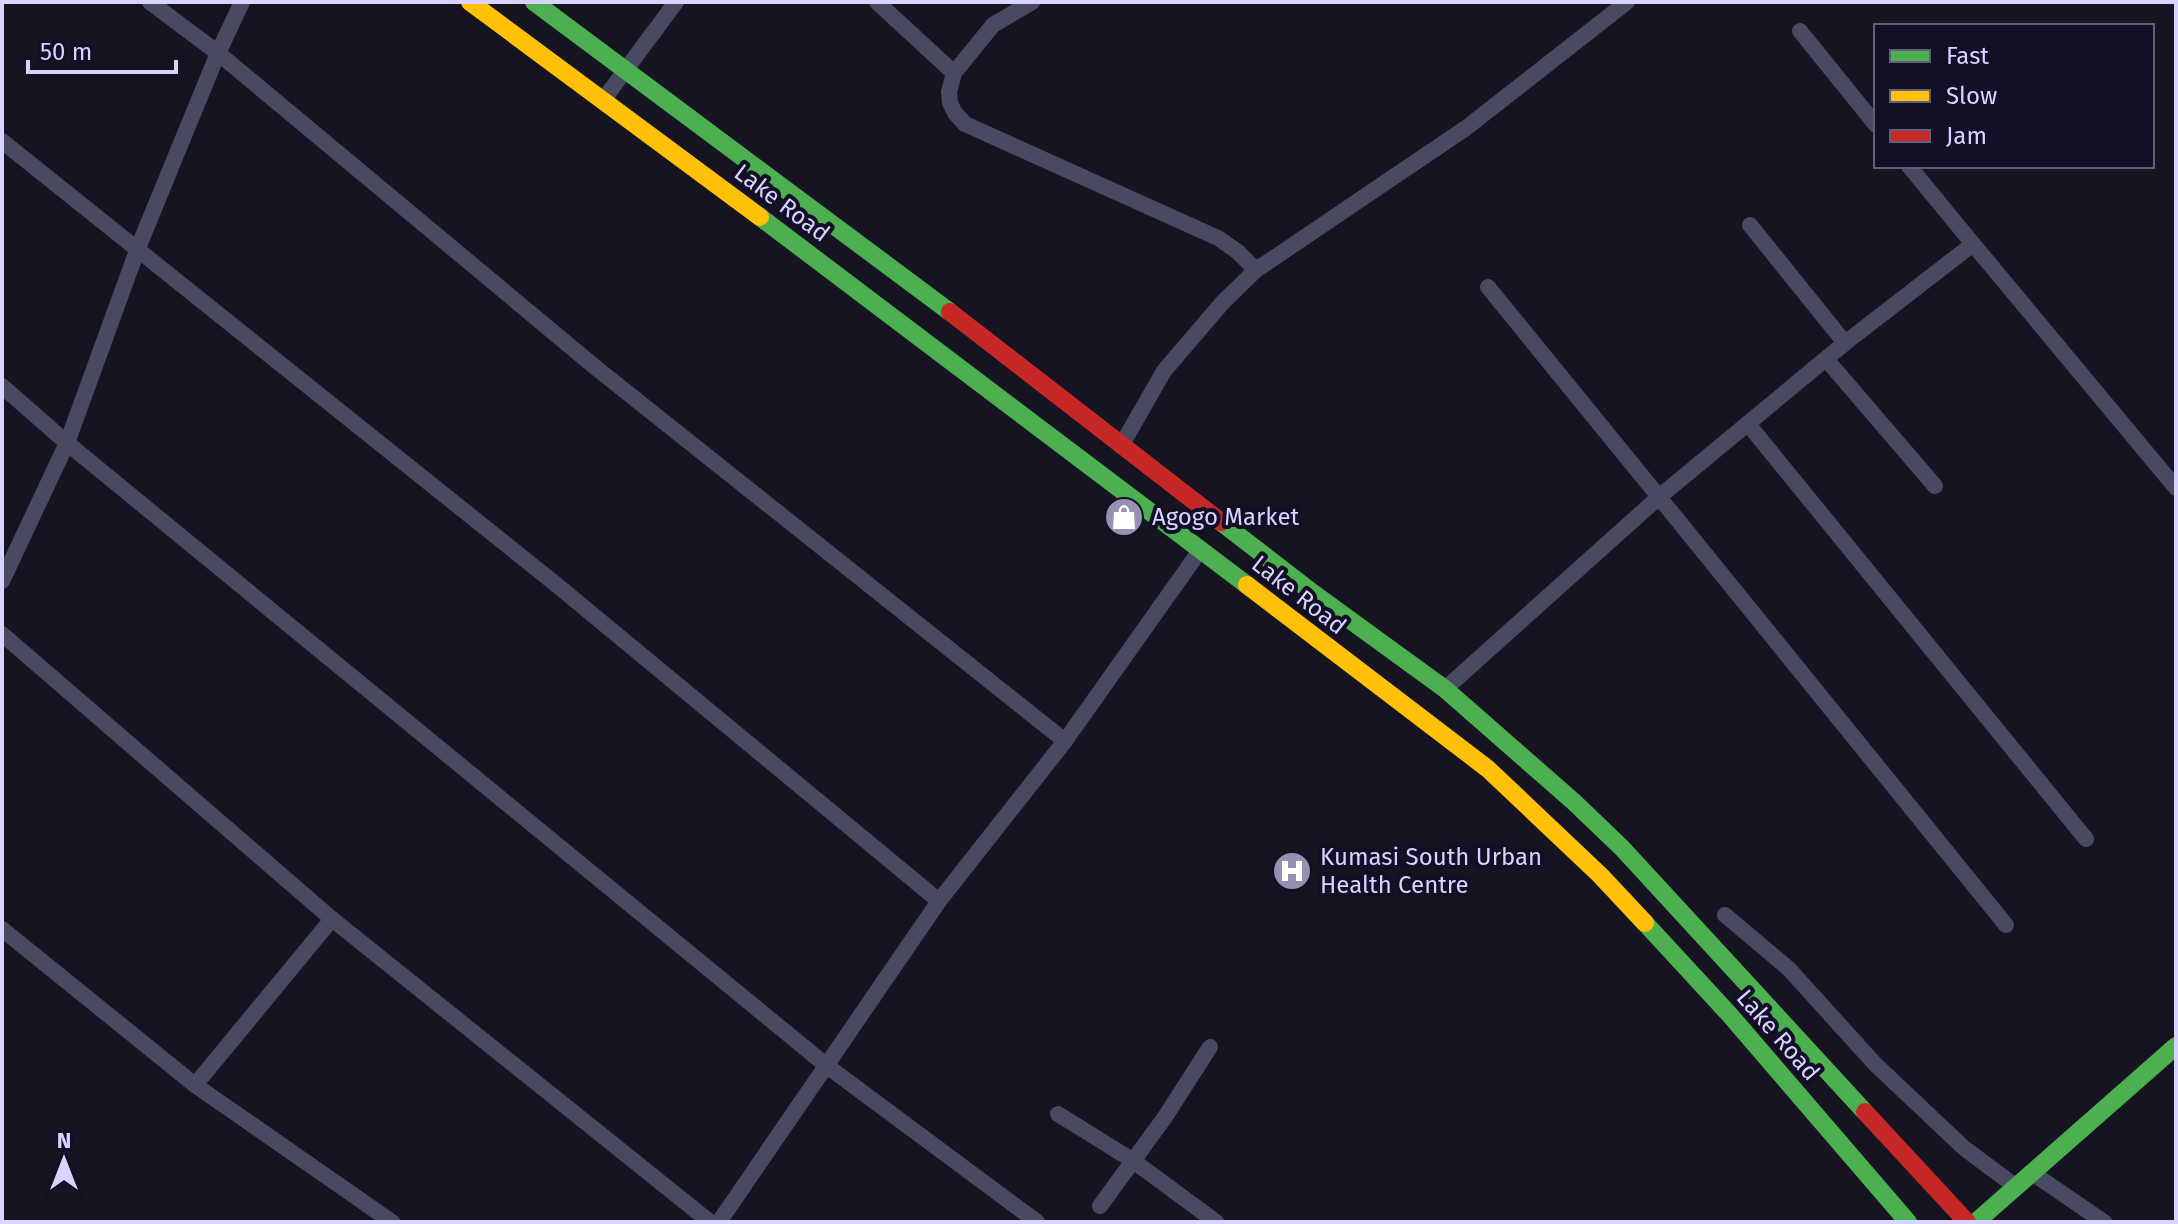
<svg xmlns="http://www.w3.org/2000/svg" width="2178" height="1224" font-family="'Fira Sans',sans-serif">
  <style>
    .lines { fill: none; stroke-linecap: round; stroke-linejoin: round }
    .street { stroke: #4a4962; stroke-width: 16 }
    .fast { stroke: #4caf50; stroke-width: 18 }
    .slow { stroke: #ffc107; stroke-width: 18 }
    .jam { stroke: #c62828; stroke-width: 18 }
    .labels { text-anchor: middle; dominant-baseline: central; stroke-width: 8; stroke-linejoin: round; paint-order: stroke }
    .street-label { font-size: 24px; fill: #d9d4ff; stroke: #130f26 }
    .poi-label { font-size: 24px; fill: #d9d4ff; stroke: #130f26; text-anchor: start }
  </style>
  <rect width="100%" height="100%" fill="#161421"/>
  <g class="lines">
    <g class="street">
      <polyline points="150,2 218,53 595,367 1065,741"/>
      <polyline points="877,2 954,73"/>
      <polyline points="1032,2 993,25 954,73 949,92 950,103 955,113 965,124 1218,238 1238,252 1256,270"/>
      <polyline points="1800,31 1876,125"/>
      <polyline points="604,99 676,2"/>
      <polyline points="2,141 558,586 939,901"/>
      <polyline points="1909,166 1973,244 1845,343 1659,497 2006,925"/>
      <polyline points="1750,225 1845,343"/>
      <polyline points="1973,244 2176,488"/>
      <polyline points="1826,359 1935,486"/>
      <polyline points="2,386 67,443 827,1066 1037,1222"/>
      <polyline points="1748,424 2086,839"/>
      <polyline points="1121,446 1164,371 1223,302 1256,270 1466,128 1627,2"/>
      <polyline points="2,581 67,443 138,248 218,53 242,2"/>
      <polyline points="2,634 332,919 710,1222"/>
      <polyline points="1445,689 1659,497 1488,287"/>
      <polyline points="1725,915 1789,969 1875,1064 1964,1148 2015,1186"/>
      <polyline points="2,929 195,1085 392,1222"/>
      <polyline points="195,1085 332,919"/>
      <polyline points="1058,1114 1132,1160 1216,1222"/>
      <polyline points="2031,1172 2104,1222"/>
      <polyline points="1100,1206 1165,1117 1210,1047"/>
      <polyline points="719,1222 939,901 1065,741 1201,549"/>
    </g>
    <g class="fast">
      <polyline points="534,2 950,312"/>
      <polyline points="760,217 1247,585"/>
      <polyline points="1221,522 1313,593 1445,689 1574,802 1622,848 1865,1112"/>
      <polyline points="1645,923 1729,1014 1908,1222"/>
      <polyline points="1976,1222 2176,1046"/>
    </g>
    <g class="slow">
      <polyline points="470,2 760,217"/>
      <polyline points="1247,585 1488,769 1600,875 1645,923"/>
    </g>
    <g class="jam">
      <polyline points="950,312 1221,522"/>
      <polyline points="1865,1112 1967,1222"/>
    </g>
  </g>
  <defs>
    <g id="shop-disc" transform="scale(2)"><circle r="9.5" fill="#9591b1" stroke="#130f26"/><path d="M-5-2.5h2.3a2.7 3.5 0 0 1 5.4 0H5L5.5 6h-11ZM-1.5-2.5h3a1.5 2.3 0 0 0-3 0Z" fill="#fff"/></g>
    <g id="hospital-disc" transform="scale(2)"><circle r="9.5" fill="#9591b1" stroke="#130f26"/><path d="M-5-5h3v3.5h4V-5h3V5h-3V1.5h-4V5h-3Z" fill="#fff"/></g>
  </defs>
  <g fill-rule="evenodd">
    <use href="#shop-disc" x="1124" y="517"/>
    <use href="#hospital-disc" x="1292" y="871"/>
  </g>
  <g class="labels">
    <g class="street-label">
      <text transform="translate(782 203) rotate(37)">Lake Road</text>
      <text transform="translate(1299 595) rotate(38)">Lake Road</text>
      <text transform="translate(1778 1035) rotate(49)">Lake Road</text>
    </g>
    <g class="poi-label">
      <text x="1152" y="517">Agogo Market</text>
      <text x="1320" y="857">Kumasi South Urban<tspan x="1320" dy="28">Health Centre</tspan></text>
    </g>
  </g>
  <rect width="2178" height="1224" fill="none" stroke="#d9d4ff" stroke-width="8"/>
  <rect x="1874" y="24" width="280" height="144" fill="#130f26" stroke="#625e7d" stroke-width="2"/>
  <rect x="1890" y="50" width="40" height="12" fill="#4caf50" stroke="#625e7d" stroke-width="2"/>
  <text x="1946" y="64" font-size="24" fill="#d9d4ff">Fast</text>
  <rect x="1890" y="90" width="40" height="12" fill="#ffc107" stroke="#625e7d" stroke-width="2"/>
  <text x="1946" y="104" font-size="24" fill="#d9d4ff">Slow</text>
  <rect x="1890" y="130" width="40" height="12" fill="#c62828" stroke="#625e7d" stroke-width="2"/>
  <text x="1946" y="144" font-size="24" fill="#d9d4ff">Jam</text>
  <g transform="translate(64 1160)" stroke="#130f26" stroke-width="6" paint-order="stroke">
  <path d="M0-6L14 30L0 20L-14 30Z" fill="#d9d4ff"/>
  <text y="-12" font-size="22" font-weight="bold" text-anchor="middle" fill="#d9d4ff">N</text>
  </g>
  <path d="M28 60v12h148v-12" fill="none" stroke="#d9d4ff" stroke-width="4"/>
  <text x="40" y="60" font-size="24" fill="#d9d4ff" stroke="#130f26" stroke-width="6" paint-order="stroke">50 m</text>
</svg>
